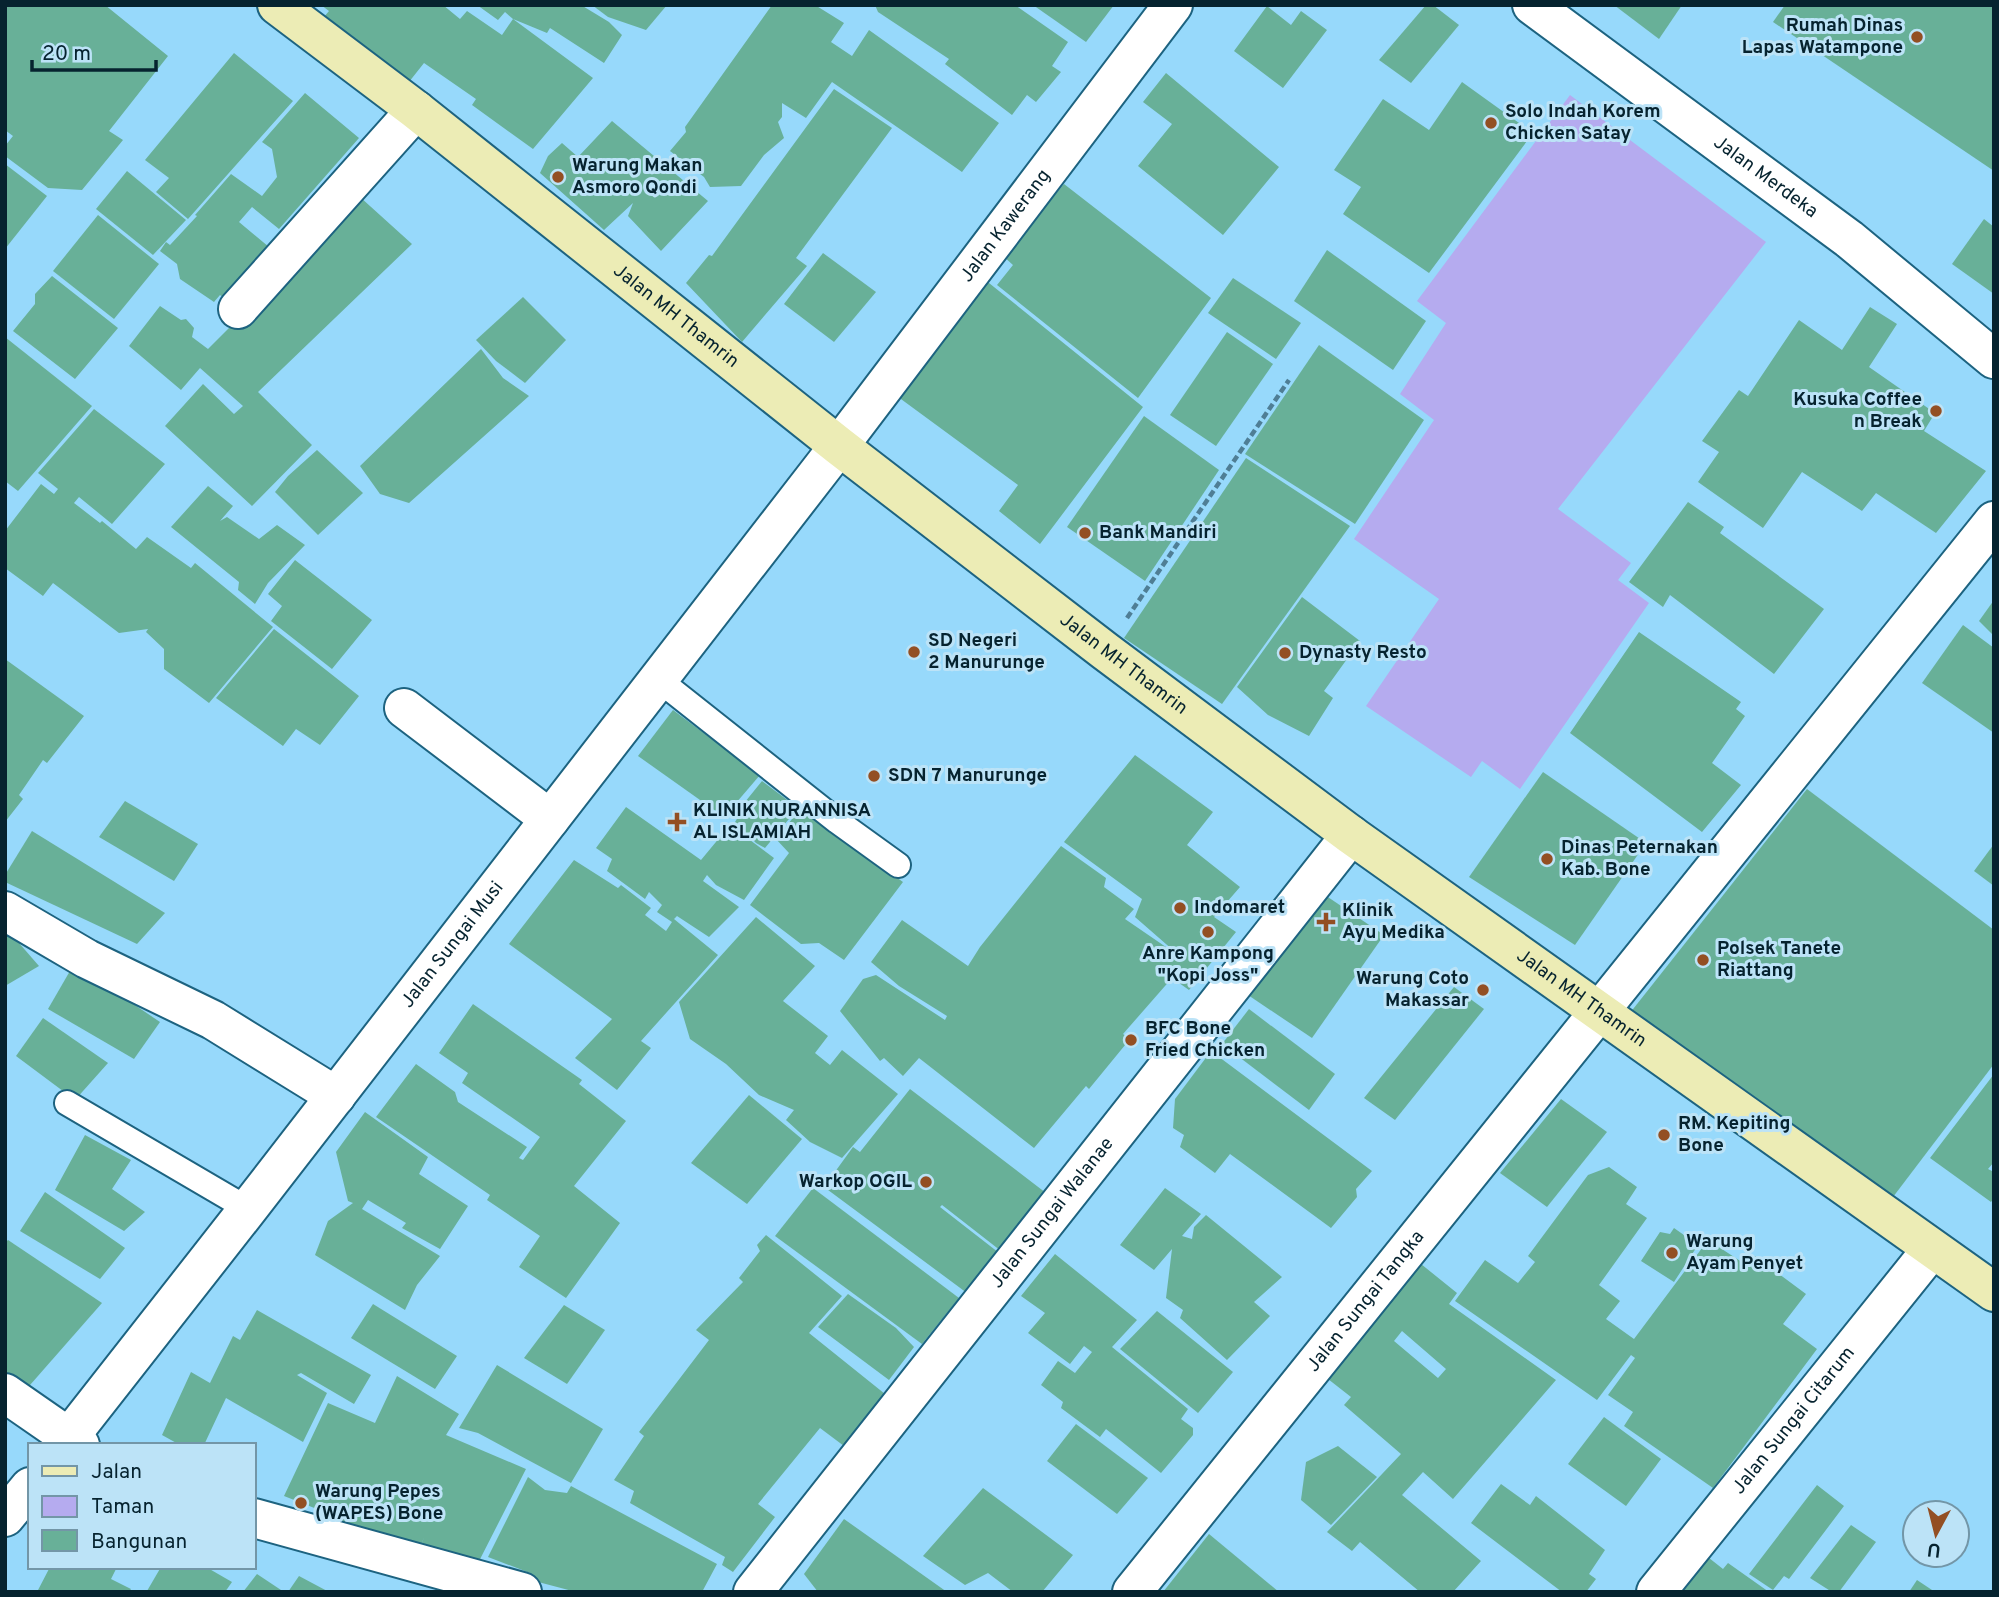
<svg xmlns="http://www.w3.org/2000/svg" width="1999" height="1597" font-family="Overpass,sans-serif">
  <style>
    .green { fill: #b5abef }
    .building { fill: #68b098; fill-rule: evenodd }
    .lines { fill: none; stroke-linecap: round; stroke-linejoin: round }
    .service-casing { stroke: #1d6380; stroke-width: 28 }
    .minor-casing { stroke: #1d6380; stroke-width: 42 }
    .tertiary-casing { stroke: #1d6380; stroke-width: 42 }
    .secondary-casing { stroke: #1d6380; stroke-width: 42 }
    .path { stroke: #4f7e95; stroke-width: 4.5; stroke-dasharray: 7 3.5; stroke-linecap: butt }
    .service { stroke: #fff; stroke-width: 24 }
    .minor { stroke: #fff; stroke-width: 38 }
    .tertiary { stroke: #fff; stroke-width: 38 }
    .secondary { stroke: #ececb5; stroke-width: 38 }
    .poi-dot { fill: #934f23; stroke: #bce3f7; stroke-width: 2.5 }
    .labels { text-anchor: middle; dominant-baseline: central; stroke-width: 6; stroke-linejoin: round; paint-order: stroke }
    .poi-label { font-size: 19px; font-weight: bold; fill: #06232f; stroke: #bce3f7; text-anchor: start }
    .street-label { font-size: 19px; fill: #06232f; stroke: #bce3f7 }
  </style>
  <rect width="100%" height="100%" fill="#97d9fb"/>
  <polygon class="green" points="1570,95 1766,242 1558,509 1631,563 1618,580 1649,603 1520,789 1482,761 1471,777 1366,706 1439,599 1354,539 1434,420 1400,394 1446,323 1417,301"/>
  <g class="building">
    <polygon points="5,5 105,5 168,56 109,131 123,140 82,190 48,188 5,156 5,146 13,136 5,130"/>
    <polygon points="321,5 443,5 460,19 467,11 502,35 513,19 505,12 498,20 477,5 581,5 609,22 622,35 604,63 550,28 547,33 513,19 593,78 533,149 472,105 476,99 424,63 405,87 318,24 329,11"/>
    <polygon points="592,5 667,5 646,30 608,17"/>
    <polygon points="772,5 815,5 844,23 831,42 852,56 869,30 999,123 962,172 832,82 806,118 782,103 782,117 778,122 784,138 764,155 741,186 710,187 704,177 670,151 686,132 685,127"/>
    <polygon points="875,5 1015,5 1068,42 1052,66 1061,72 1036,102 1027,95 1012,115 945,64 949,59 878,12"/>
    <polygon points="1033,5 1114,5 1086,42"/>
    <polygon points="1426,5 1433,5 1459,25 1411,83 1379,60"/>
    <polygon points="1614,5 1682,5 1659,39"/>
    <polygon points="1785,5 1994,5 1994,171 1773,22"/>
    <polygon points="1267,6 1291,25 1301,11 1327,30 1283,88 1234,51"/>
    <polygon points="234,53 293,101 188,219 156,192 169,178 145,160"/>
    <polygon points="1166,73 1279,167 1223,235 1138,166 1172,124 1143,102"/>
    <polygon points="1462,82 1533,133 1429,273 1343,214 1361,187 1334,170 1383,99 1429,130"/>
    <polygon points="834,89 892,128 796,258 807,266 742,342 686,283 709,255 712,256"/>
    <polygon points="305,93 359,138 279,229 252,207 239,222 275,252 228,301 220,295 214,302 180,279 177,264 160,251 166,242 170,245 197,216 195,215 231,174 262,196 277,177 272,149 262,142"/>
    <polygon points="612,121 708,201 661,251 628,216 633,203 604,230 540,173 548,156 562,143 578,157"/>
    <polygon points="5,164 47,196 5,249"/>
    <polygon points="127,171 186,220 153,255 96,209"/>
    <polygon points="1064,184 1211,298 1138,398 997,285 1013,265 1003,256"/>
    <polygon points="360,197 412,244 258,392 312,445 252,506 165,426 203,384 234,414 243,406 200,368 181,390 129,346 160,306 181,320 186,319 194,328 192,337 208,349"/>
    <polygon points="98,215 159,264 114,319 53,271"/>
    <polygon points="1984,219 1994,227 1994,294 1952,264"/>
    <polygon points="1327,250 1426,321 1393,370 1294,301"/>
    <polygon points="823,253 876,292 834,342 784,304"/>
    <polygon points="52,276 118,328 75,379 13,331 35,304 35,294"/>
    <polygon points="1233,278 1301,323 1276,359 1208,313"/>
    <polygon points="984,279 1143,407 1040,544 999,511 1018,485 890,391"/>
    <polygon points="523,297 566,340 525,383 496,361 476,340"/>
    <polygon points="1870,307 1897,324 1869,367 1935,413 1924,431 1986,471 1936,533 1876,493 1862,511 1802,472 1763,528 1698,482 1719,452 1702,441 1739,390 1748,396 1799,320 1842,350"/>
    <polygon points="1227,332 1273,364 1216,446 1170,415"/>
    <polygon points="5,337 92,406 18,491 5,481"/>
    <polygon points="1319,345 1424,420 1355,524 1245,454"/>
    <polygon points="481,349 503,378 529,396 409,503 380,494 360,466"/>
    <polygon points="94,409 165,464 112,524 79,497 74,503 100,523 102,521 136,549 147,537 191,568 195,563 273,627 209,703 164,669 164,649 146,632 148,629 119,633 53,583 43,596 5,568 5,531 41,484 54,494 58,489 38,473"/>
    <polygon points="1144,416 1219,470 1145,581 1067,527"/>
    <polygon points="317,450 363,493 318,535 275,492 288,476"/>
    <polygon points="1246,458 1350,526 1222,704 1124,638"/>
    <polygon points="208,486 233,506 220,521 227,517 259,539 277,525 305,545 268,583 255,604 238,590 239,582 171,527"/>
    <polygon points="1688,502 1724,527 1720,533 1824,609 1774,674 1670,595 1663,607 1629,582"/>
    <polygon points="295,560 372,620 332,669 271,621 282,606 268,594"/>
    <polygon points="1302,597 1360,641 1324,691 1333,698 1309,736 1268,715 1237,687"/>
    <polygon points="1994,600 1994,636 1979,621"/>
    <polygon points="1963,625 1994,648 1994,733 1922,683"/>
    <polygon points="274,629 359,696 320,745 296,729 283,746 216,698"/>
    <polygon points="1639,632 1741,702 1736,709 1745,716 1712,763 1741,785 1702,832 1570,733"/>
    <polygon points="5,659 84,716 47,763 43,760 19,795 23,799 5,822"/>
    <polygon points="673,710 760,775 724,817 638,756"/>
    <polygon points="1135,755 1213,812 1187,845 1240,887 1214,917 1236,932 1189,990 1172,978 1123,1034 1130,1039 1089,1089 1086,1086 1034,1148 919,1058 903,1076 884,1058 880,1061 840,1011 863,979 876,975 945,1020 947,1016 899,986 871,962 902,920 968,966 980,947 1061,846 1106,878 1104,887 1134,909 1125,919 1182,958 1135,917 1142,899 1064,842"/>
    <polygon points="1543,772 1646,843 1575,945 1469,877"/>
    <polygon points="762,781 798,808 765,848 756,843 735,822 740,814 734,810 735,804 745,802"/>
    <polygon points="1807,789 1994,930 1994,1064 1890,1201 1626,1018"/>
    <polygon points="125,801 198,844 174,881 99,837"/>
    <polygon points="626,807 701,860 730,825 774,858 744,900 716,885 707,875 703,881 739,907 709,937 677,916 674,919 718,955 641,1041 651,1048 617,1090 575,1058 612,1019 509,944 574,860 618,888 621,885 651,908 645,915 666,931 672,922 657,912 662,905 649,892 645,899 607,871 612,859 596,848"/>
    <polygon points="800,809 903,882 844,960 819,943 801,944 750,905 789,853 776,839"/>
    <polygon points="32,831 165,913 137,944 5,882 5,875"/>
    <polygon points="1994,844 1994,886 1974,871"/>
    <polygon points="1319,891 1384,935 1312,1038 1248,995"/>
    <polygon points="756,917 815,966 783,1001 828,1036 815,1053 830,1065 842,1050 898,1094 842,1158 810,1142 786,1120 794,1110 759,1095 726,1064 690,1039 679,1002"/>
    <polygon points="5,927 39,966 5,986"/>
    <polygon points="74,964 160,1022 134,1059 48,1009"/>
    <polygon points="1454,987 1484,1009 1395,1120 1364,1098"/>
    <polygon points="473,1004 582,1080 579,1084 626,1121 574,1186 620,1223 566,1298 519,1267 540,1236 487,1200 490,1195 376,1117 416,1064 455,1092 458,1102 527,1147 519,1158 523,1160 540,1137 462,1083 468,1073 439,1053"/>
    <polygon points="1249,1009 1335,1074 1309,1110 1222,1044"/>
    <polygon points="43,1018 108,1063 75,1100 16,1056"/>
    <polygon points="1211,1051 1372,1171 1356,1189 1357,1197 1331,1228 1230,1154 1215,1173 1180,1147 1184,1135 1173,1128 1175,1099"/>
    <polygon points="1994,1074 1994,1162 1988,1169 1994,1172 1994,1198 1991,1202 1930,1158"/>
    <polygon points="910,1089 1046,1193 1001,1251 942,1205 940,1207 1003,1256 971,1296 824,1187 853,1147 860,1152"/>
    <polygon points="749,1095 802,1139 747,1204 691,1163"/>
    <polygon points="1561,1099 1607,1132 1547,1207 1500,1173"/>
    <polygon points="365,1112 428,1157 419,1174 468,1206 440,1249 402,1228 406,1223 368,1200 362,1209 440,1256 417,1285 405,1310 315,1255 328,1221 353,1203 348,1201 336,1152"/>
    <polygon points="85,1135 131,1160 112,1189 145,1212 124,1231 55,1190"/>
    <polygon points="1609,1167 1637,1187 1626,1204 1647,1218 1599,1285 1620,1301 1606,1319 1634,1339 1708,1240 1748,1266 1755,1256 1806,1294 1783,1324 1817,1349 1713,1488 1624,1426 1633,1412 1608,1395 1635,1358 1631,1355 1597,1400 1455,1301 1485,1260 1518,1283 1535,1262 1528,1256 1588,1175"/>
    <polygon points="813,1188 959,1298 922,1344 775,1236"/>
    <polygon points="1165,1188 1201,1214 1182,1236 1192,1239 1194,1227 1206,1215 1282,1277 1254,1302 1270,1316 1227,1360 1180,1318 1183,1310 1166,1298 1172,1249 1154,1270 1120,1245"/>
    <polygon points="45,1192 125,1248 100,1279 20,1231"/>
    <polygon points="1674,1228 1698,1245 1674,1282 1641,1261 1660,1232 1670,1234"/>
    <polygon points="766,1235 842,1296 809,1333 885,1394 844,1446 820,1428 758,1504 775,1517 733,1572 722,1565 725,1557 630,1503 634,1491 614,1480 644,1436 639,1432 709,1340 696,1330 743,1282 739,1278 760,1251 757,1245"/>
    <polygon points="8,1240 102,1303 23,1393 5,1381 5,1243"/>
    <polygon points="1055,1254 1137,1320 1112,1347 1188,1409 1181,1419 1193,1428 1193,1435 1161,1473 1106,1429 1100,1437 1061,1408 1063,1402 1041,1385 1058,1361 1075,1373 1092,1352 1084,1346 1070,1364 1028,1333 1045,1313 1021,1296"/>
    <path d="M1421,1264l36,29 -8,11 107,76 -103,119 -30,-27 -21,23 79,66 -28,31h-33l-60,-50 -8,9 -25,-19 74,-78 -57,-49 7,-8 -23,-18zM1402,1331l44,38 -8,9 -44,-37z"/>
    <polygon points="848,1294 896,1328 914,1347 889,1380 818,1327"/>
    <polygon points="373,1304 457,1356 435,1389 351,1338"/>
    <polygon points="564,1305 605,1330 567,1384 524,1358"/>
    <polygon points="257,1310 371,1375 354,1404 301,1373 297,1375 327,1393 303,1442 226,1398 204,1445 180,1445 162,1435 191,1372 210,1383 233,1336 240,1340"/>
    <polygon points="1157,1311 1233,1372 1198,1413 1120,1349"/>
    <polygon points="497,1365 603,1429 571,1483 478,1433 459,1428"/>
    <polygon points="397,1376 459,1414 446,1435 526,1469 475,1569 421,1546 424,1537 419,1551 330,1520 332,1515 284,1496 328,1403 375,1423"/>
    <polygon points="1604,1417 1661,1459 1626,1506 1568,1464"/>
    <polygon points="1076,1424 1148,1478 1117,1514 1047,1461"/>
    <polygon points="1338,1446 1377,1477 1331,1525 1301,1500 1306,1462"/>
    <polygon points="528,1477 545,1490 567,1493 571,1486 717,1564 702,1592 576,1592 527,1579 530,1573 488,1557"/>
    <polygon points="1501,1484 1530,1505 1536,1496 1605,1550 1589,1574 1596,1579 1586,1592 1562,1592 1471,1523"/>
    <polygon points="1817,1485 1844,1506 1789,1579 1784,1576 1773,1590 1749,1574"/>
    <polygon points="983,1488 1073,1555 1042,1592 1013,1592 988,1573 965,1585 923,1556"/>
    <polygon points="844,1519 947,1592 818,1592 804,1574"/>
    <polygon points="1851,1525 1876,1542 1839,1592 1832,1592 1810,1578"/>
    <polygon points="1209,1534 1279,1592 1163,1592"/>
    <polygon points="1704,1554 1723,1569 1728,1563 1769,1592 1674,1592"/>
    <polygon points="50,1567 117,1567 111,1579 131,1589 129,1592 37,1592"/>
    <polygon points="161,1567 206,1567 232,1582 225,1592 149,1592 147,1591"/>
    <polygon points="257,1574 284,1592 243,1592"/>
    <polygon points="299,1576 329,1592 288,1592"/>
    <polygon points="1917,1580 1935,1592 1909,1592"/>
  </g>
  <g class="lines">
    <g class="service-casing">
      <g id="service">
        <polyline points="659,680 837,821 898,865"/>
        <polyline points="67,1103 248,1209"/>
      </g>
    </g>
    <g class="minor-casing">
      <g id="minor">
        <path id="s1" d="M1532,5l317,234 145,120"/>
        <polyline points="238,309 416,110"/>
        <path id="s2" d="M839,446l334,-441"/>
        <polyline points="404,708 550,819"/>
        <polyline points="5,911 87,959 213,1020 336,1096"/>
        <polyline points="5,1393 80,1445"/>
        <polyline points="254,1518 522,1592"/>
        <path id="s3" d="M753,1592l598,-757"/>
        <path id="s4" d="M1132,1592l862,-1071"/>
        <path id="s5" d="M1656,1592l276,-343"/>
      </g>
    </g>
    <g class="tertiary-casing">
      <g id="tertiary">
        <path id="s6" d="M63,1445l185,-236 591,-763"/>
        <polyline points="5,1517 30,1487"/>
      </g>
    </g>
    <g class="secondary-casing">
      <g id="secondary">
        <path id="s7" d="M277,5l139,105 423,336 266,205 246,184 643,457"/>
      </g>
    </g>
    <polyline class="path" points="1127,618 1289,380"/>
    <use href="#service" class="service"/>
    <use href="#minor" class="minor"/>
    <use href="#tertiary" class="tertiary"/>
    <use href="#secondary" class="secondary"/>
  </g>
  <g class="poi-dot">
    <circle cx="1917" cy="37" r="7"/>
    <circle cx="1491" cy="123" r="7"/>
    <circle cx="558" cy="177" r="7"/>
    <circle cx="1936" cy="411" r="7"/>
    <circle cx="1085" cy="533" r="7"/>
    <circle cx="914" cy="652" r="7"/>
    <circle cx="1285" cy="653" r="7"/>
    <circle cx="874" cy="776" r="7"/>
    <path d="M673.5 811.5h7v7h7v7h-7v7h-7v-7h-7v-7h7z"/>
    <circle cx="1547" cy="859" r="7"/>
    <circle cx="1180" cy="908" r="7"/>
    <path d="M1322.5 911.5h7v7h7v7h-7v7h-7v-7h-7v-7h7z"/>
    <circle cx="1208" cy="932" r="7"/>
    <circle cx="1703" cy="960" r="7"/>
    <circle cx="1483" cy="990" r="7"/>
    <circle cx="1131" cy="1040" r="7"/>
    <circle cx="1664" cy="1135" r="7"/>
    <circle cx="926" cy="1182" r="7"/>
    <circle cx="1672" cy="1253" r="7"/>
    <circle cx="301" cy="1503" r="7"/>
  </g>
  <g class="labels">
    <g class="poi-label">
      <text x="1903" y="26" text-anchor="end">Rumah Dinas<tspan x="1903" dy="22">Lapas Watampone</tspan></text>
      <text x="1505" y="112">Solo Indah Korem<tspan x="1505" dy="22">Chicken Satay</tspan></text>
      <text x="572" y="166">Warung Makan<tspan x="572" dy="22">Asmoro Qondi</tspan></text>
      <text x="1922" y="400" text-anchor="end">Kusuka Coffee<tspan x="1922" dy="22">n Break</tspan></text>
      <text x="1099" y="533">Bank Mandiri</text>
      <text x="928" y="641">SD Negeri<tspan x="928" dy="22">2 Manurunge</tspan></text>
      <text x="1299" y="653">Dynasty Resto</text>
      <text x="888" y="776">SDN 7 Manurunge</text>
      <text x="693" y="811">KLINIK NURANNISA<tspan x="693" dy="22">AL ISLAMIAH</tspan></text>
      <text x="1561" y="848">Dinas Peternakan<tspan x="1561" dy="22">Kab. Bone</tspan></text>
      <text x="1194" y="908">Indomaret</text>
      <text x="1342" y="911">Klinik<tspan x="1342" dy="22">Ayu Medika</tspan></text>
      <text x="1717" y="949">Polsek Tanete<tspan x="1717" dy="22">Riattang</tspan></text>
      <text x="1208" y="954" text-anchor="middle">Anre Kampong<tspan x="1208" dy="22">"Kopi Joss"</tspan></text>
      <text x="1469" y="979" text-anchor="end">Warung Coto<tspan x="1469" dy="22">Makassar</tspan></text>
      <text x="1145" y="1029">BFC Bone<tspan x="1145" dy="22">Fried Chicken</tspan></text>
      <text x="1678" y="1124">RM. Kepiting<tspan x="1678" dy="22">Bone</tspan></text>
      <text x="912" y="1182" text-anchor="end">Warkop OGIL</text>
      <text x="1686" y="1242">Warung<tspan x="1686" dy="22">Ayam Penyet</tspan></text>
      <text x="315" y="1492">Warung Pepes<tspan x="315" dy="22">(WAPES) Bone</tspan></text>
    </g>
    <g class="street-label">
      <text stroke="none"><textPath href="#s1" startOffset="290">Jalan Merdeka</textPath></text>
      <text stroke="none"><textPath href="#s2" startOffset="276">Jalan Kawerang</textPath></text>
      <text stroke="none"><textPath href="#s7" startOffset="506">Jalan MH Thamrin</textPath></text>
      <text stroke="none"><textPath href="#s7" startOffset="1073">Jalan MH Thamrin</textPath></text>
      <text stroke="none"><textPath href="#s6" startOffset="634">Jalan Sungai Musi</textPath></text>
      <text stroke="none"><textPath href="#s7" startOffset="1640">Jalan MH Thamrin</textPath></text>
      <text stroke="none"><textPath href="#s3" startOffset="483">Jalan Sungai Walanae</textPath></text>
      <text stroke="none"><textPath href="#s4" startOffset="373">Jalan Sungai Tangka</textPath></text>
      <text stroke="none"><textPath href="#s5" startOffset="220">Jalan Sungai Citarum</textPath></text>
    </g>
  </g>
  <rect width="1999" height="1597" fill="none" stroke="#06232f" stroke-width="14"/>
  <rect x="28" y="1443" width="228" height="126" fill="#bce3f7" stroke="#7396a7" stroke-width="2"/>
  <rect x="42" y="1466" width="35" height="10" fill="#ececb5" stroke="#7396a7" stroke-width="2"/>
  <text x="91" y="1478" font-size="21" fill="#06232f">Jalan</text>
  <rect x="42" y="1496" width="35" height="21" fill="#b5abef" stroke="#7396a7" stroke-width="2"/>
  <text x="91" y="1513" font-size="21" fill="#06232f">Taman</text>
  <rect x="42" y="1530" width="35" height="21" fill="#68b098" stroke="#7396a7" stroke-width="2"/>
  <text x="91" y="1548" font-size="21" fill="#06232f">Bangunan</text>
  <g transform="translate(1936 1534) rotate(187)"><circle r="33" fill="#bce3f7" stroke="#7396a7" stroke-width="2"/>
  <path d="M0-5L12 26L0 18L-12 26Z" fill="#934f23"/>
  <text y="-10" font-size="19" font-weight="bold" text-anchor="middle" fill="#06232f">U</text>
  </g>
  <path d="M32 60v10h124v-10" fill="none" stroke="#06232f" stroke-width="3.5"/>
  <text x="42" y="60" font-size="21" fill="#06232f" stroke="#bce3f7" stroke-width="5" paint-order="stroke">20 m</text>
</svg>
